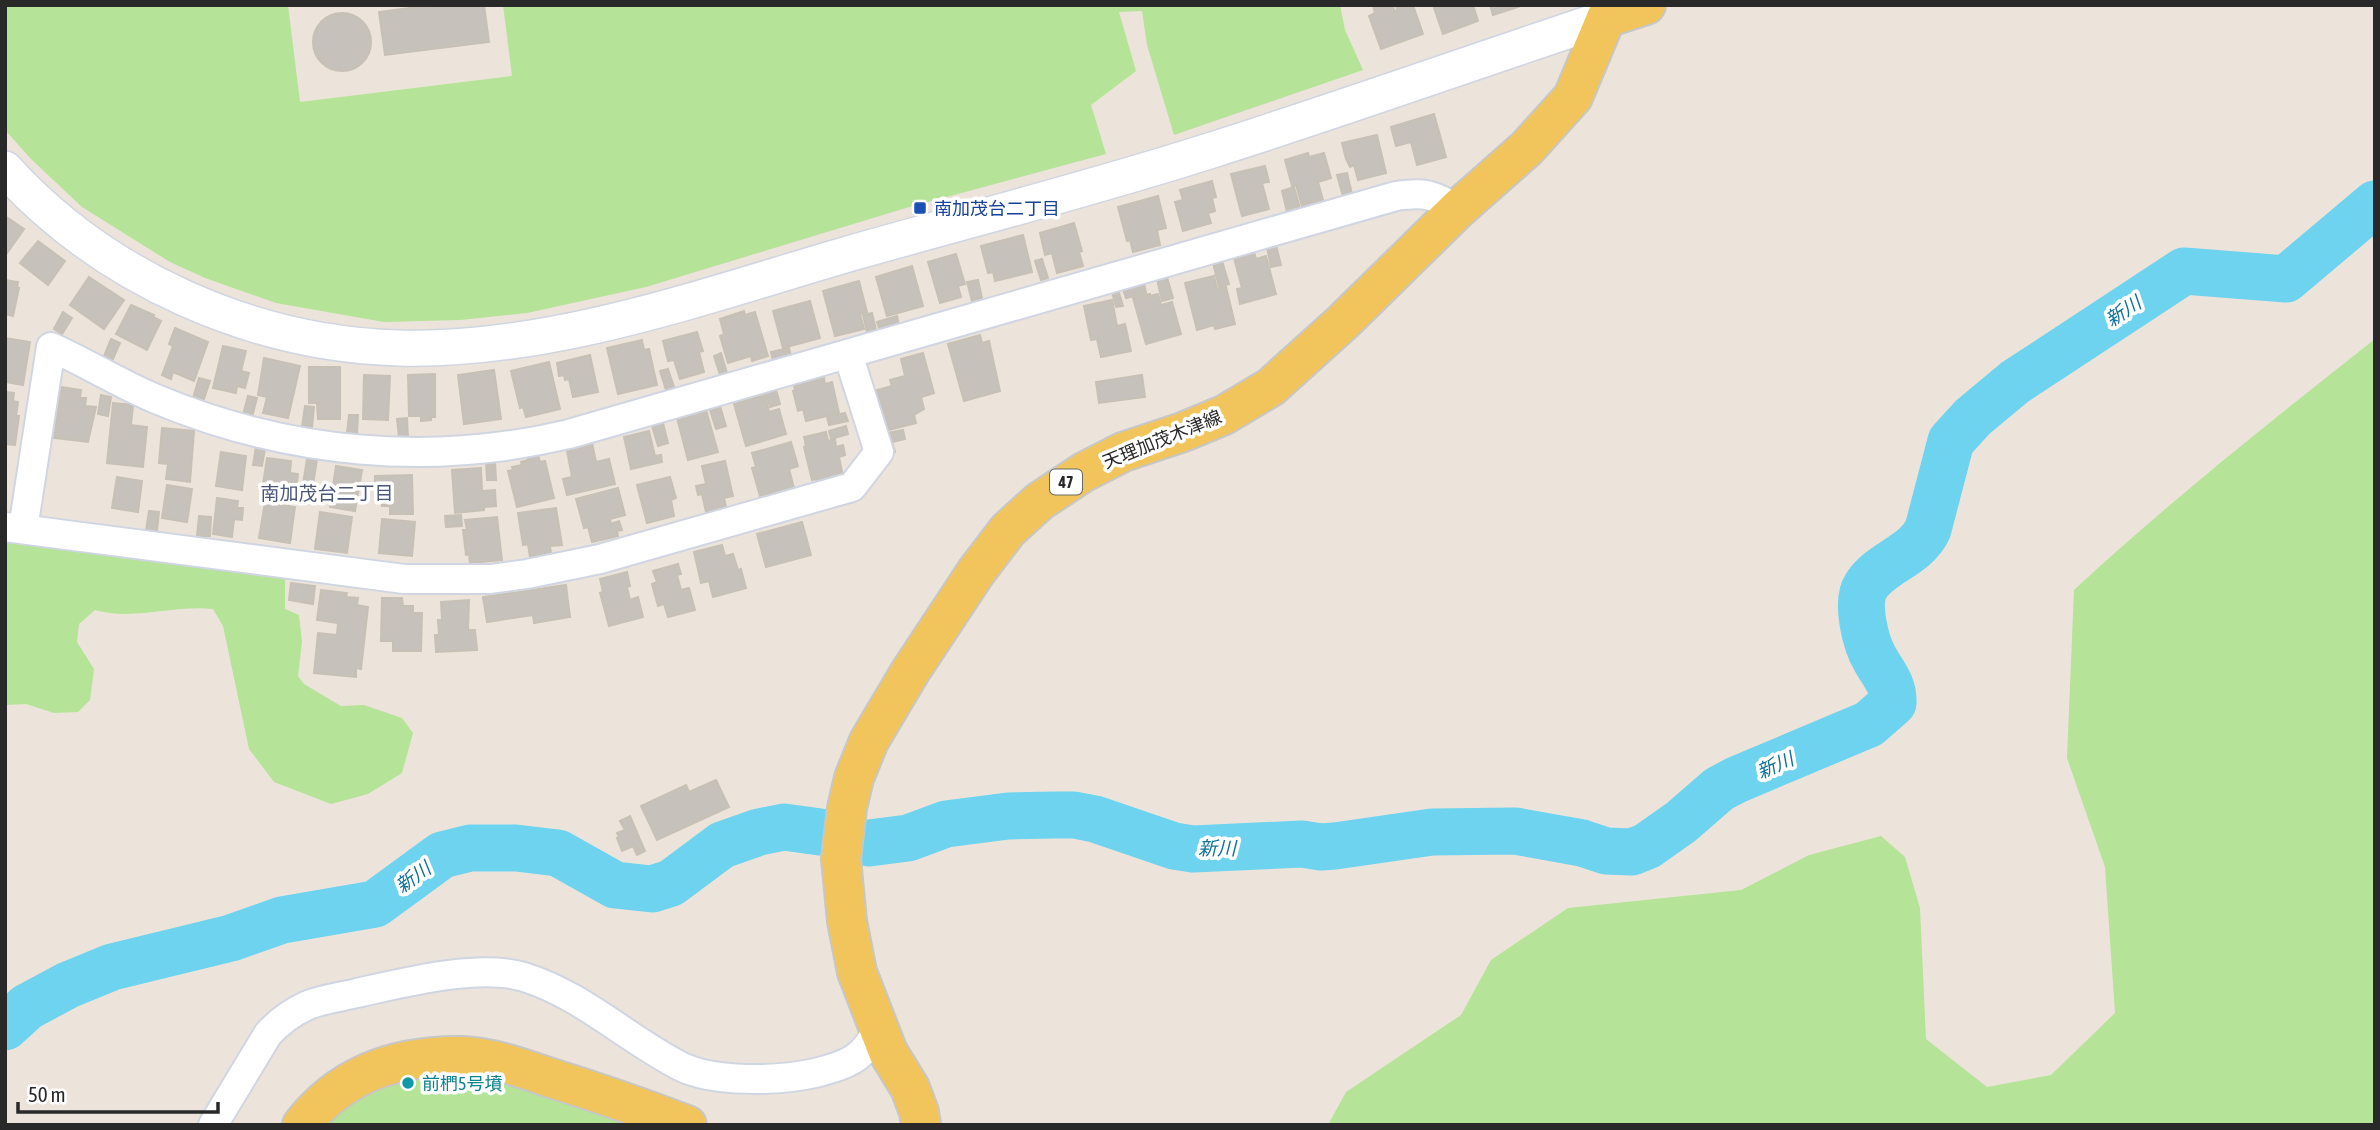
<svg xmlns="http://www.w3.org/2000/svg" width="2380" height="1130" font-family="'Asap Condensed','Noto Sans JP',sans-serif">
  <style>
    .green { fill: #b5e397 }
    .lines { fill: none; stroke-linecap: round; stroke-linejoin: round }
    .river { stroke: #6dd3ef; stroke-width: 47 }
    .building { fill: #c7c1bb; stroke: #c7c0b5; stroke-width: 2 }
    .minor-casing { stroke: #d0d5e2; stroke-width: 32 }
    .tertiary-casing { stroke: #d0d5e2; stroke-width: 38 }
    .primary-casing { stroke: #c7c7c7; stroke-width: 42 }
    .minor { stroke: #fff; stroke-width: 28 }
    .tertiary { stroke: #fff; stroke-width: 35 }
    .primary { stroke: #f1c55b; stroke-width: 38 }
    .transit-dot { fill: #1a4fb4; stroke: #fff; stroke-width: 2.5 }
    .culture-dot { fill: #0f9aa8; stroke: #fff; stroke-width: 2.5 }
    .labels { text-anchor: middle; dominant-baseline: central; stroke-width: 7; stroke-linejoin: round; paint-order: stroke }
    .shield { fill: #fff; stroke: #696969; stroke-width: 2 }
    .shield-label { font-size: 16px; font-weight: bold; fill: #292929 }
    .transit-label { font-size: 18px; fill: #164399; stroke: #fff; text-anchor: start }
    .street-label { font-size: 18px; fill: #292929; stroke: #fff }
    .culture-label { font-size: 18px; fill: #0d838f; stroke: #fff; text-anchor: start }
    .water-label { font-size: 19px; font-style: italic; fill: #0d719a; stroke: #fff }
    .neighbourhood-label { font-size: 19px; fill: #4a557a; stroke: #fff }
  </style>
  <rect width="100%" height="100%" fill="#ece4db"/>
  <g class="green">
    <polygon points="5,5 288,5 300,102 512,76 503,5 1340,5 1345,30 1363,70 1174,135 1147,45 1142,11 1119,12 1136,71 1091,105 1106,154 906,208 646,287 527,313 460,320 384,322 276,303 205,278 170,262 82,207 31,159 5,130"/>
    <path d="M2375,339v786h-1047l18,-33 115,-77 30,-55 77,-52 173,-18 68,-35 72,-19 24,21 15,51 6,131 61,48 64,-12 64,-62 -10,-146 -38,-109 7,-168c96,-89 198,-170 301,-251z"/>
    <path d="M5,534l280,41v34l14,6 3,27 -4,34 6,8 37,22 23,-1 38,13 11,15 -11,40 -34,21 -37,10 -57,-22 -25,-33 -26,-123 -10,-17c-39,-4 -81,12 -118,1l-16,14 -2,18 17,27 -4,31 -12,12 -24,1 -28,-9 -21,1z"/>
    <polygon points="460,1072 519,1083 634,1125 325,1125 363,1092 402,1075"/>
  </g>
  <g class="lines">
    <g class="river">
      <path d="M869,843l39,-5 38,-14 62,-8 46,-1h20l21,4 79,27 19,3 109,-5 19,3 14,-1 97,-14 83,-1 67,12 24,8 26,1 15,-6 34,-24 38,-33 17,-9 133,-56 24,-21c1,-19 -10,-29 -18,-44 -9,-15 -20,-57 -9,-73 15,-24 50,-30 62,-57l23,-88 22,-24 42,-35 169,-111 102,8 89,-75"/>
      <polyline points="5,1027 27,1007 68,985 112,967 231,938 282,920 375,904 442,855 470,848 516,848 558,853 615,885 652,889 671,883 722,845 759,832 784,827 820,832"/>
    </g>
  </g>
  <g class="building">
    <polygon points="432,5 484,5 489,42 385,55 379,12"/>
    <polygon points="1373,5 1392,5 1395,12 1397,10 1396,5 1413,5 1423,34 1381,49 1369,16 1375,13"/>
    <polygon points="1433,5 1473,5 1478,21 1443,34"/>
    <polygon points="1490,5 1524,5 1493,15"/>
    <circle cx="342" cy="42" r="29"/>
    <polygon points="1434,114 1446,157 1417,165 1411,142 1396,146 1391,127"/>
    <polygon points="1377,135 1386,173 1358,180 1354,165 1350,167 1346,159 1342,143"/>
    <polygon points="1308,153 1309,157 1324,153 1331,178 1318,182 1323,200 1302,206 1296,185 1292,186 1285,160"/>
    <polygon points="1265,166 1269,182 1262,183 1269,209 1242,216 1231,174"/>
    <polygon points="1347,173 1352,194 1343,196 1337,175"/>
    <polygon points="1212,181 1216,197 1212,198 1215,211 1208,213 1211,223 1183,231 1175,202 1183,200 1180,190"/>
    <polygon points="1294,187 1300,208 1287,212 1282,191"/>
    <polygon points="1158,196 1166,228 1157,230 1160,245 1133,252 1130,240 1127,241 1118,207"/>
    <polygon points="5,216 24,229 5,256"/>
    <polygon points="1074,223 1082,251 1079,252 1083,266 1057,273 1052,253 1045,255 1040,233"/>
    <polygon points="1023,235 1032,272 995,281 993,272 988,273 981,246"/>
    <polygon points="38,241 65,261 48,285 20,263"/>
    <polygon points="1276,245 1281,265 1271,267 1267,247"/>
    <polygon points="1254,252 1256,259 1266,256 1276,294 1240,304 1237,289 1242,288 1234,258"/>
    <polygon points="956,254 965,284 958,286 961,297 940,303 928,262"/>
    <polygon points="1042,259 1048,278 1041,280 1035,261"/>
    <polygon points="1222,261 1229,284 1219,287 1213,263"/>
    <polygon points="912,266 923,306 887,316 876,277"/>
    <polygon points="1214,276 1217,289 1226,287 1235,324 1215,329 1214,325 1197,330 1185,283"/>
    <polygon points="89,277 124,300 104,329 70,305"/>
    <polygon points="1167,277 1173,298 1162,301 1157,279"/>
    <polygon points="5,280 18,282 17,288 19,288 13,316 5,314"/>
    <polygon points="978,280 982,298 972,301 967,282"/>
    <polygon points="859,281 867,312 860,314 864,329 835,336 823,291"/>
    <polygon points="1144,283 1146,293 1126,298 1123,289"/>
    <polygon points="1118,290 1123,306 1116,307 1112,292"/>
    <polygon points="1150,294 1150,296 1158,294 1161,305 1172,302 1181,334 1146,344 1133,298"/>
    <polygon points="1112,300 1117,326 1125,324 1131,351 1101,357 1097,339 1091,340 1084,306"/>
    <polygon points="810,301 820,338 783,348 773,311"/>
    <polygon points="131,305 154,315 153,317 161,321 147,350 116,334"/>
    <polygon points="744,311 745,315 755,312 768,356 752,361 751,356 728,363 720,336 724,334 720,319"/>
    <polygon points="63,312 72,318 62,334 54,329"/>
    <polygon points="872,313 876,330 867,332 863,315"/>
    <polygon points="897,316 899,325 880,331 877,322"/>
    <polygon points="175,328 208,342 194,381 173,372 171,379 162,375 173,346 169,344"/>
    <polygon points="697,332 703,351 699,352 704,372 680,379 674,360 668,361 663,341"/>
    <polygon points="980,335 982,343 989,341 1000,391 964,401 948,344"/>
    <polygon points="5,338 30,342 23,385 5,382"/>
    <polygon points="111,339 120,343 112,361 104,356"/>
    <polygon points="642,340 644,350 649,349 657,385 618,394 607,348"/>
    <polygon points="223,346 246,351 241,371 249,373 245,388 237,386 236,393 213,388"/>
    <polygon points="789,348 791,357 773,361 771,352"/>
    <polygon points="721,353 727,373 720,375 714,356"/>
    <polygon points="923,353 934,393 921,397 924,409 914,415 916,423 885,431 874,391 892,386 890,380 905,376 901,359"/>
    <polygon points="590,355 598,392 573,397 569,379 565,380 564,375 559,376 557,363"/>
    <polygon points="264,358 300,366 288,418 263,413 267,397 258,395"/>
    <polygon points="549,362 560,409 526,417 523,407 520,408 511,371"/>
    <polygon points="309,367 340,367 340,419 318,419 317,403 309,403"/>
    <polygon points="668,369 674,387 666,390 660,371"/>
    <polygon points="494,370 501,419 464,424 458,375"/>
    <polygon points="435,374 435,417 431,417 431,420 421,421 421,416 409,416 408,375"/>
    <polygon points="364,375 390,376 388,420 363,419"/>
    <polygon points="1142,375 1145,397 1099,403 1096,382"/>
    <polygon points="199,378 210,381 203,402 193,398"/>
    <polygon points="824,378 825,384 832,382 839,413 806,421 803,409 798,411 793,391 795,391 794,385"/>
    <polygon points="61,387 81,390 80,398 86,398 85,406 96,407 88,442 54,438"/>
    <polygon points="776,390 780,404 770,407 766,393"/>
    <polygon points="5,392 14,393 13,401 18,402 16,416 19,416 15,445 5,444"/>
    <polygon points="101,395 111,397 108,416 98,414"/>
    <polygon points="765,395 769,412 779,409 786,434 746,446 734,404"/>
    <polygon points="248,396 257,398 252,417 243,415"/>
    <polygon points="113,403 133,405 131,425 147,427 143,467 107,463"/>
    <polygon points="305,406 314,407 312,428 302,427"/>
    <polygon points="720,406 726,426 716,429 710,410"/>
    <polygon points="706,410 718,452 688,460 677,418"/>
    <polygon points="845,413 848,421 829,425 827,417"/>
    <polygon points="349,415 358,415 357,434 347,433"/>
    <polygon points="407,418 408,437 399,438 397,419"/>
    <polygon points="663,423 668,443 658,446 652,426"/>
    <polygon points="846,426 848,434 831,439 829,431"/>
    <polygon points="162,428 194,431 190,482 166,479 168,464 159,463"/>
    <polygon points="903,430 905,439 892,442 895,452 887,454 883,434"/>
    <polygon points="649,431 655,456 661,455 662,462 631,469 624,437"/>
    <polygon points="826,432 828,441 835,439 836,447 843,445 845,455 839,457 843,477 817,483 816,479 812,480 804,447 806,446 804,437"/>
    <polygon points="791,442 798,466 789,469 794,488 760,496 752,468 756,467 752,453"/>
    <polygon points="592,443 596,462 609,459 615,484 567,495 563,479 572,477 567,451"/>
    <polygon points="256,447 265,449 262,466 253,465"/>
    <polygon points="221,452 246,456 242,490 216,486"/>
    <polygon points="538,455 540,462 545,461 554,498 517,507 508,471 513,470 512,467 522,465 521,462 528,460 528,457"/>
    <polygon points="267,458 291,461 290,473 298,474 295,498 282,496 281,500 261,497"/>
    <polygon points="307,459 317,460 311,497 301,496"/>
    <polygon points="495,461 496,480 487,480 486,462"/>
    <polygon points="725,461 733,496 724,498 726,507 706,512 702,494 698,495 696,486 706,484 702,466"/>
    <polygon points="336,466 362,470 355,511 330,507"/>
    <polygon points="481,468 482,491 495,490 496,506 484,507 484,510 455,513 452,470"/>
    <polygon points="412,475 413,514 390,514 390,506 382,506 382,497 375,497 375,476"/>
    <polygon points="117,477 142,481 138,512 112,508"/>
    <polygon points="670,477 676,498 671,500 674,516 647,523 637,485"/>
    <polygon points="167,485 192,489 187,522 162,518"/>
    <polygon points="618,488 625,515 610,519 611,524 619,521 622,530 617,531 618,536 592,542 588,527 584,528 576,499"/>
    <polygon points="217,498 238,501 237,508 243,508 242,520 234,519 232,537 213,534"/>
    <polygon points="265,502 295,507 290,543 259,538"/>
    <polygon points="556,508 562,545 550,546 551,554 530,557 528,544 523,545 518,513"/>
    <polygon points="149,511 159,512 157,531 146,530"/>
    <polygon points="320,512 352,517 347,553 315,549"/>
    <polygon points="461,515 462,526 446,527 445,516"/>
    <polygon points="199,516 211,517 210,536 197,536"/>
    <polygon points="497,517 502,560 470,563 469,554 466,555 463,530 467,530 465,520"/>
    <polygon points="382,519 415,522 412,556 379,553"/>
    <polygon points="802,522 811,555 766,567 757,534"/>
    <polygon points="722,545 725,556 733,554 738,570 741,569 746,588 713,597 709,581 701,583 694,552"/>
    <polygon points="678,564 681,574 677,575 681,590 689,588 695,610 668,617 664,604 658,606 652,584 657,582 653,571"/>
    <polygon points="627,572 630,586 627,587 630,600 638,597 643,617 609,626 600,593 603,592 600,579"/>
    <polygon points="291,583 315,586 313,604 289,600"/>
    <polygon points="566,585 570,617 534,623 533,615 487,622 483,597"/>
    <polygon points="321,590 347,593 346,597 358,598 357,605 368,607 361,669 356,668 356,677 314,673 318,633 337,635 338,623 317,620"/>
    <polygon points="382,598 402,598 403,606 413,606 413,613 422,613 421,651 393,651 393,641 381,641"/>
    <polygon points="469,600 468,630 475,630 477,650 436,652 435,635 439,635 438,620 442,620 441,602"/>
    <polygon points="716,780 729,807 657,840 641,806 686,785 689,792"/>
    <polygon points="630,816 645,851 637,855 633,846 622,851 617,838 619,837 617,833 625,830 620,821"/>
  </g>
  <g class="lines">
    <g class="minor-casing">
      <g id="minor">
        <polyline points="5,527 404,579 490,579 527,574 600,559 852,487 879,452 848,354"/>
        <path d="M23,529l28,-182c36,16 69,37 105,52 132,55 274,68 413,35l827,-238c29,-4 36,-2 62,13"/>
        <path d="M213,1125l55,-91c11,-12 23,-21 38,-28 15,-7 35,-9 51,-13 45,-10 122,-30 167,-16 58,18 102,61 156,89 33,17 99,15 135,7 33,-8 51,-15 64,-48"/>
      </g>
    </g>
    <g class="tertiary-casing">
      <path id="tertiary" d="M5,169c99,109 247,175 394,179 151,4 305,-52 449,-94 120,-34 242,-65 361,-103 133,-42 264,-89 397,-133"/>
    </g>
    <g class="primary-casing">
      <g id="primary">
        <path d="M302,1125c40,-52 96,-70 160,-69 28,1 57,11 83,20 48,15 95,31 142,49"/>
        <polyline points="921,1125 919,1112 910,1088 888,1052 857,972 847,921 841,859 847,808 854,778 869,741 910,672 976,572 1008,530 1040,501 1084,472 1123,452 1183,432 1224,415 1271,387 1343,322 1458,209 1527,148 1573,97 1606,18 1646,5"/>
      </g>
    </g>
    <use href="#minor" class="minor"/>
    <use href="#tertiary" class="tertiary"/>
    <use href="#primary" class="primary"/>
  </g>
  <rect class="transit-dot" x="913" y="201" width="14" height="14" rx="3.5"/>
  <circle class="culture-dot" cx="408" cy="1083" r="7"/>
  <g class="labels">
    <rect class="shield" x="1050" y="469.5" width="32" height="25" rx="5"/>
    <g class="shield-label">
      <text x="1066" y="482">47</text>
    </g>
    <g class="transit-label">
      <text x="934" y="208">南加茂台二丁目</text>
    </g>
    <g class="street-label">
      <text transform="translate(1162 439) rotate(-22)">天理加茂木津線</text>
    </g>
    <g class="culture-label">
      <text x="422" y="1083">前椚5号墳</text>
    </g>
    <g class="water-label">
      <text transform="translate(2123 311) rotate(-33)">新川</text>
      <text transform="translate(1775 765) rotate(-24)">新川</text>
      <text x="1217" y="848">新川</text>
      <text transform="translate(413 877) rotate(-36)">新川</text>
    </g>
    <g class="neighbourhood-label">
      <text x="327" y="493">南加茂台二丁目</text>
    </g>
  </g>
  <rect width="2380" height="1130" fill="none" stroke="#292929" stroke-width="14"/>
  <path d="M18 1102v10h200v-10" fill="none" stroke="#292929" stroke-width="3.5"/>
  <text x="28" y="1102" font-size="21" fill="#292929" stroke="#ffffff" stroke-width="5" paint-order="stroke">50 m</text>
</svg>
